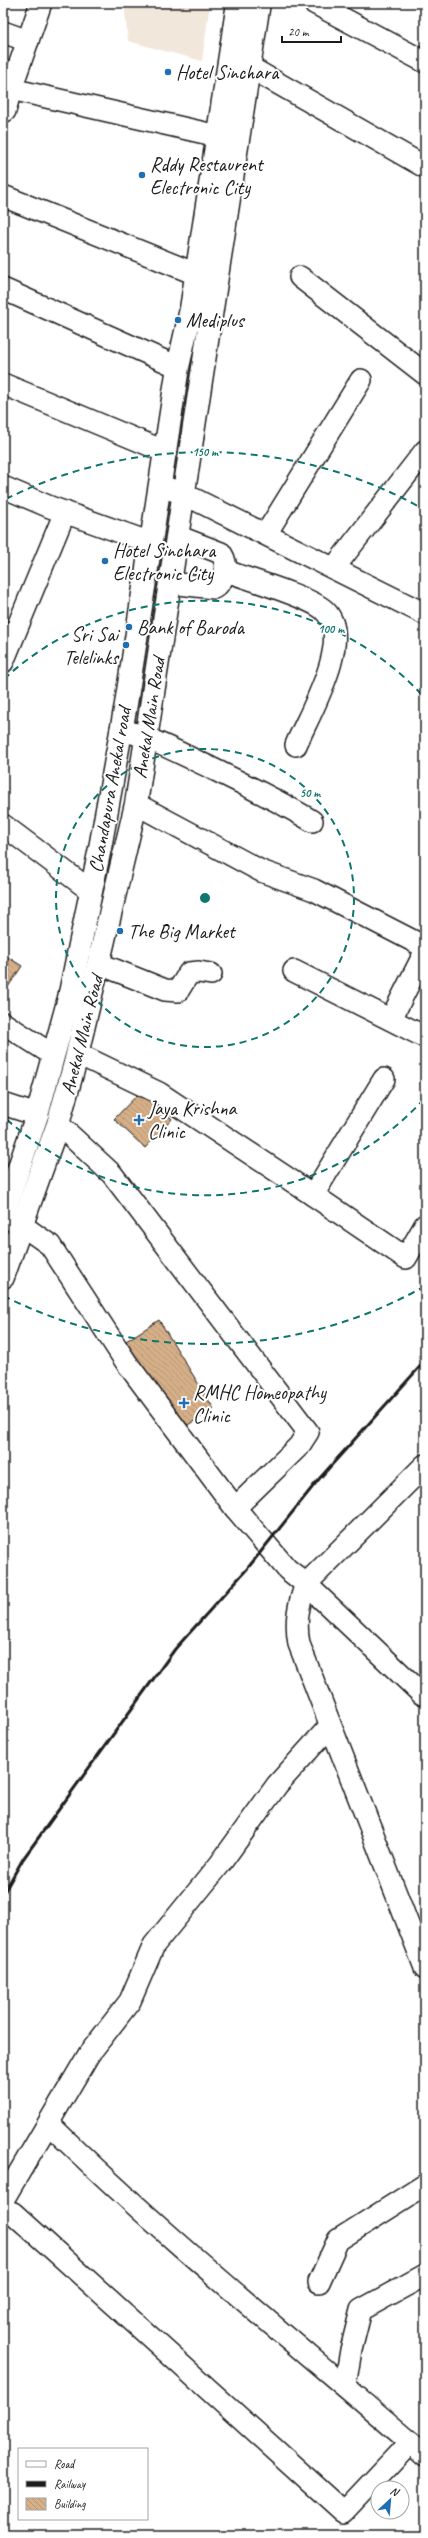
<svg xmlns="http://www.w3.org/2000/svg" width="428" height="2538" font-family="Caveat,sans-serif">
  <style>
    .built { fill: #f2e7db }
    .building { fill: url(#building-back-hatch); stroke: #1c1c1c }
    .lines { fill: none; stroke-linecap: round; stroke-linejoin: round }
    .minor-casing { stroke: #1c1c1c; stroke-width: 24 }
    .major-casing { stroke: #1c1c1c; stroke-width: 25 }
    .minor { stroke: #fff; stroke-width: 21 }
    .major { stroke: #fff; stroke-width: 22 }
    .rail { stroke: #1c1c1c; stroke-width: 3 }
    .ring { fill: none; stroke: #0f766e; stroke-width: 2; stroke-dasharray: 7 5 }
    .poi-dot { fill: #1f6fb2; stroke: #fff; stroke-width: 1.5 }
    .labels { text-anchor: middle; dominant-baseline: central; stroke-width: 4; stroke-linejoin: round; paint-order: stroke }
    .poi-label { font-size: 20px; fill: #1c1c1c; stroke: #fff; text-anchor: start }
    .street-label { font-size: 20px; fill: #1c1c1c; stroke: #fff }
    .centre { fill: #0f766e; stroke: #fff; stroke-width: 2 }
    .ring-label { font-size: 12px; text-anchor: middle; font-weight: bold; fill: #0f766e; stroke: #fff; stroke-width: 4; stroke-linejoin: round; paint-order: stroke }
  </style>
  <defs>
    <pattern id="building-back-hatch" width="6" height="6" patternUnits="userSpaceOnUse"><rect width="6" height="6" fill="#d5af87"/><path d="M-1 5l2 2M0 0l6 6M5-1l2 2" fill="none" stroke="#b69674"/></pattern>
  </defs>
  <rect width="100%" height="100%" fill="#fff"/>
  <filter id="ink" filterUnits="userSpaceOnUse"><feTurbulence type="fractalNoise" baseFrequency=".025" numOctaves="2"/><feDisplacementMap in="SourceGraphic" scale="8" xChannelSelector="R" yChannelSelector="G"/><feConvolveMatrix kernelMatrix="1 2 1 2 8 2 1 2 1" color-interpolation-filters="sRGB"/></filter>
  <g filter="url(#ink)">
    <polygon class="built" points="124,3 210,3 202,61 128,41"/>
    <g class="building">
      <polygon points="3,954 22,966 6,990 3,988"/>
      <polygon points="142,1090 172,1119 145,1148 114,1119"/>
      <polygon points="159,1320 214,1409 181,1429 126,1341"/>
    </g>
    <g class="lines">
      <g class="minor-casing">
        <g id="minor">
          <polyline points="314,3 425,62"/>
          <polyline points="3,32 28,41"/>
          <polyline points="249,67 425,167"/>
          <polyline points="11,89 41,3"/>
          <polyline points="3,110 5,111 11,89 218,136"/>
          <polyline points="3,196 196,274"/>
          <polyline points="300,277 425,374"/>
          <polyline points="3,289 178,367"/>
          <polyline points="3,384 166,452"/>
          <polyline points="161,486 184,494 425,614"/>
          <polyline points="3,487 50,507 151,543"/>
          <polyline points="266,534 361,380"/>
          <polyline points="334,568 425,451"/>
          <path d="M226,571c22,8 84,26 98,39 31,28 -15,104 -28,135"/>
          <path d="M170,583l44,5c12,-9 15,-23 7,-35l-44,-17"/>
          <polyline points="3,662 65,512"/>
          <path d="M121,729c32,10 61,25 90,39 35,17 68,33 101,53"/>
          <polyline points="136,804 261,871 314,890 425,947"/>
          <polyline points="3,825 91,891"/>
          <polyline points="100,964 165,990 178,991 189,973 199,972 211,974"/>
          <polyline points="294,971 425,1037"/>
          <polyline points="391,1019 425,952"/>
          <polyline points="3,1023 53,1055"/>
          <polyline points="78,1054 159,1093 313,1195 384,1079"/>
          <polyline points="3,1104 37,1115"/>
          <polyline points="58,1124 112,1174 308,1432 299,1446 235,1508"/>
          <polyline points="313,1195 406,1258 425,1225"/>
          <polyline points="6,1217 23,1226 50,1245 126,1362 235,1508 287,1569 306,1584 425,1465"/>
          <path d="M422,1694l-116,-110c-8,21 -11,38 -7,60l126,324"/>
          <path d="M49,2124c114,112 239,213 361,318"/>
          <polyline points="3,2200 89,2054 130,2001 154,1945 220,1864 277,1785 330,1726"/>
          <polyline points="3,2209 13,2213 344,2512 410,2442 425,2456"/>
          <polyline points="319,2282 338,2240 425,2185"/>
          <polyline points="345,2386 351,2350 361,2310 425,2275"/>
        </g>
      </g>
      <g class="major-casing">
        <g id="major">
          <polyline points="3,1214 37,1115 69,998 100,848 126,704 178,367 191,309 238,3"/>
          <polyline points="3,1277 58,1124 75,1063 136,804 259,3"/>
        </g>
      </g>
      <use href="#minor" class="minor"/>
      <use href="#major" class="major"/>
      <polyline class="rail" points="3,1894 23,1859 175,1649 247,1569 319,1479 425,1361"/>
    </g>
  </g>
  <g class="ring">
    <circle cx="205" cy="898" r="149"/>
    <path d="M424 1099A297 297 0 0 1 4 1117M4 679A297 297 0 0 1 424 697"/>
    <path d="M425 1286A446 446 0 0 1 6 1297M6 499A446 446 0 0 1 425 510"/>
  </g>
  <g class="poi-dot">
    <circle cx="168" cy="72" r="4"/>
    <circle cx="142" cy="175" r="4"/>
    <circle cx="178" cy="320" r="4"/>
    <circle cx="105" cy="561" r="4"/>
    <circle cx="129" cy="627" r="4"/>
    <circle cx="126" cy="645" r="4"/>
    <circle cx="120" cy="931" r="4"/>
    <path d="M137 1114h4v4h4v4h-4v4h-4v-4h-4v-4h4z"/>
    <path d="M182 1397h4v4h4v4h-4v4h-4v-4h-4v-4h4z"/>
  </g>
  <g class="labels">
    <g class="poi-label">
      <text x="176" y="72">Hotel Sinchara</text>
      <text x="150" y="164">Rddy Restaurent<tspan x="150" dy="23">Electronic City</tspan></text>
      <text x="186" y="320">Mediplus</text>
      <text x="113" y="550">Hotel Sinchara<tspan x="113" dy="23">Electronic City</tspan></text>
      <text x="137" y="627">Bank of Baroda</text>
      <text x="118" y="634" text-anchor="end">Sri Sai<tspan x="118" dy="23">Telelinks</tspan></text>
      <text x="128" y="931">The Big Market</text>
      <text x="148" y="1108">Jaya Krishna<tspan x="148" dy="23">Clinic</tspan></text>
      <text x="193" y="1392">RMHC Homeopathy<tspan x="193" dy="23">Clinic</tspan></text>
    </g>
    <g class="street-label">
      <text transform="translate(149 718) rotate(-81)">Anekal Main Road</text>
      <text transform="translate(110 790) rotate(-80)">Chandapura Anekal road</text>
      <text transform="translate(82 1035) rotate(-76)">Anekal Main Road</text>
    </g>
  </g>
  <circle cx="205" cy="898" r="6" class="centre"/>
  <g class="ring-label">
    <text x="205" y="456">150 m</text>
    <text x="331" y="633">100 m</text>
    <text x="310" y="797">50 m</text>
  </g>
  <rect width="428" height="2538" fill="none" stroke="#fff" stroke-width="16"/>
  <rect x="8" y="8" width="412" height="2522" fill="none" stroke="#1c1c1c" stroke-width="1.5" filter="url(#ink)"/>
  <rect x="18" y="2448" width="130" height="72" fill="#ffffff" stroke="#a4a4a4"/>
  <rect x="26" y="2461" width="20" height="6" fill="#ffffff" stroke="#a4a4a4"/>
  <text x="54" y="2468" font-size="12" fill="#1c1c1c">Road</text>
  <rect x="26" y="2481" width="20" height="6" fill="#1c1c1c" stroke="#a4a4a4"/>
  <text x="54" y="2488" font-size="12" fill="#1c1c1c">Railway</text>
  <rect x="26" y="2498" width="20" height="12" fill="url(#building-back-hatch)" stroke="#a4a4a4"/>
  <text x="54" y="2508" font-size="12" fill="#1c1c1c">Building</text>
  <g transform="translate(390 2500) rotate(26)"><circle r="19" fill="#ffffff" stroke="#a4a4a4"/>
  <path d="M0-3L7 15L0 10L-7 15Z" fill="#1f6fb2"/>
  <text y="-6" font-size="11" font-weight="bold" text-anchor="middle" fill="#1c1c1c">N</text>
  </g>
  <path d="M282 36v6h59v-6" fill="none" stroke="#1c1c1c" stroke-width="2"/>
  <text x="288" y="36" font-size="12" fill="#1c1c1c" stroke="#ffffff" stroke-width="3" paint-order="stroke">20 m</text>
</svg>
